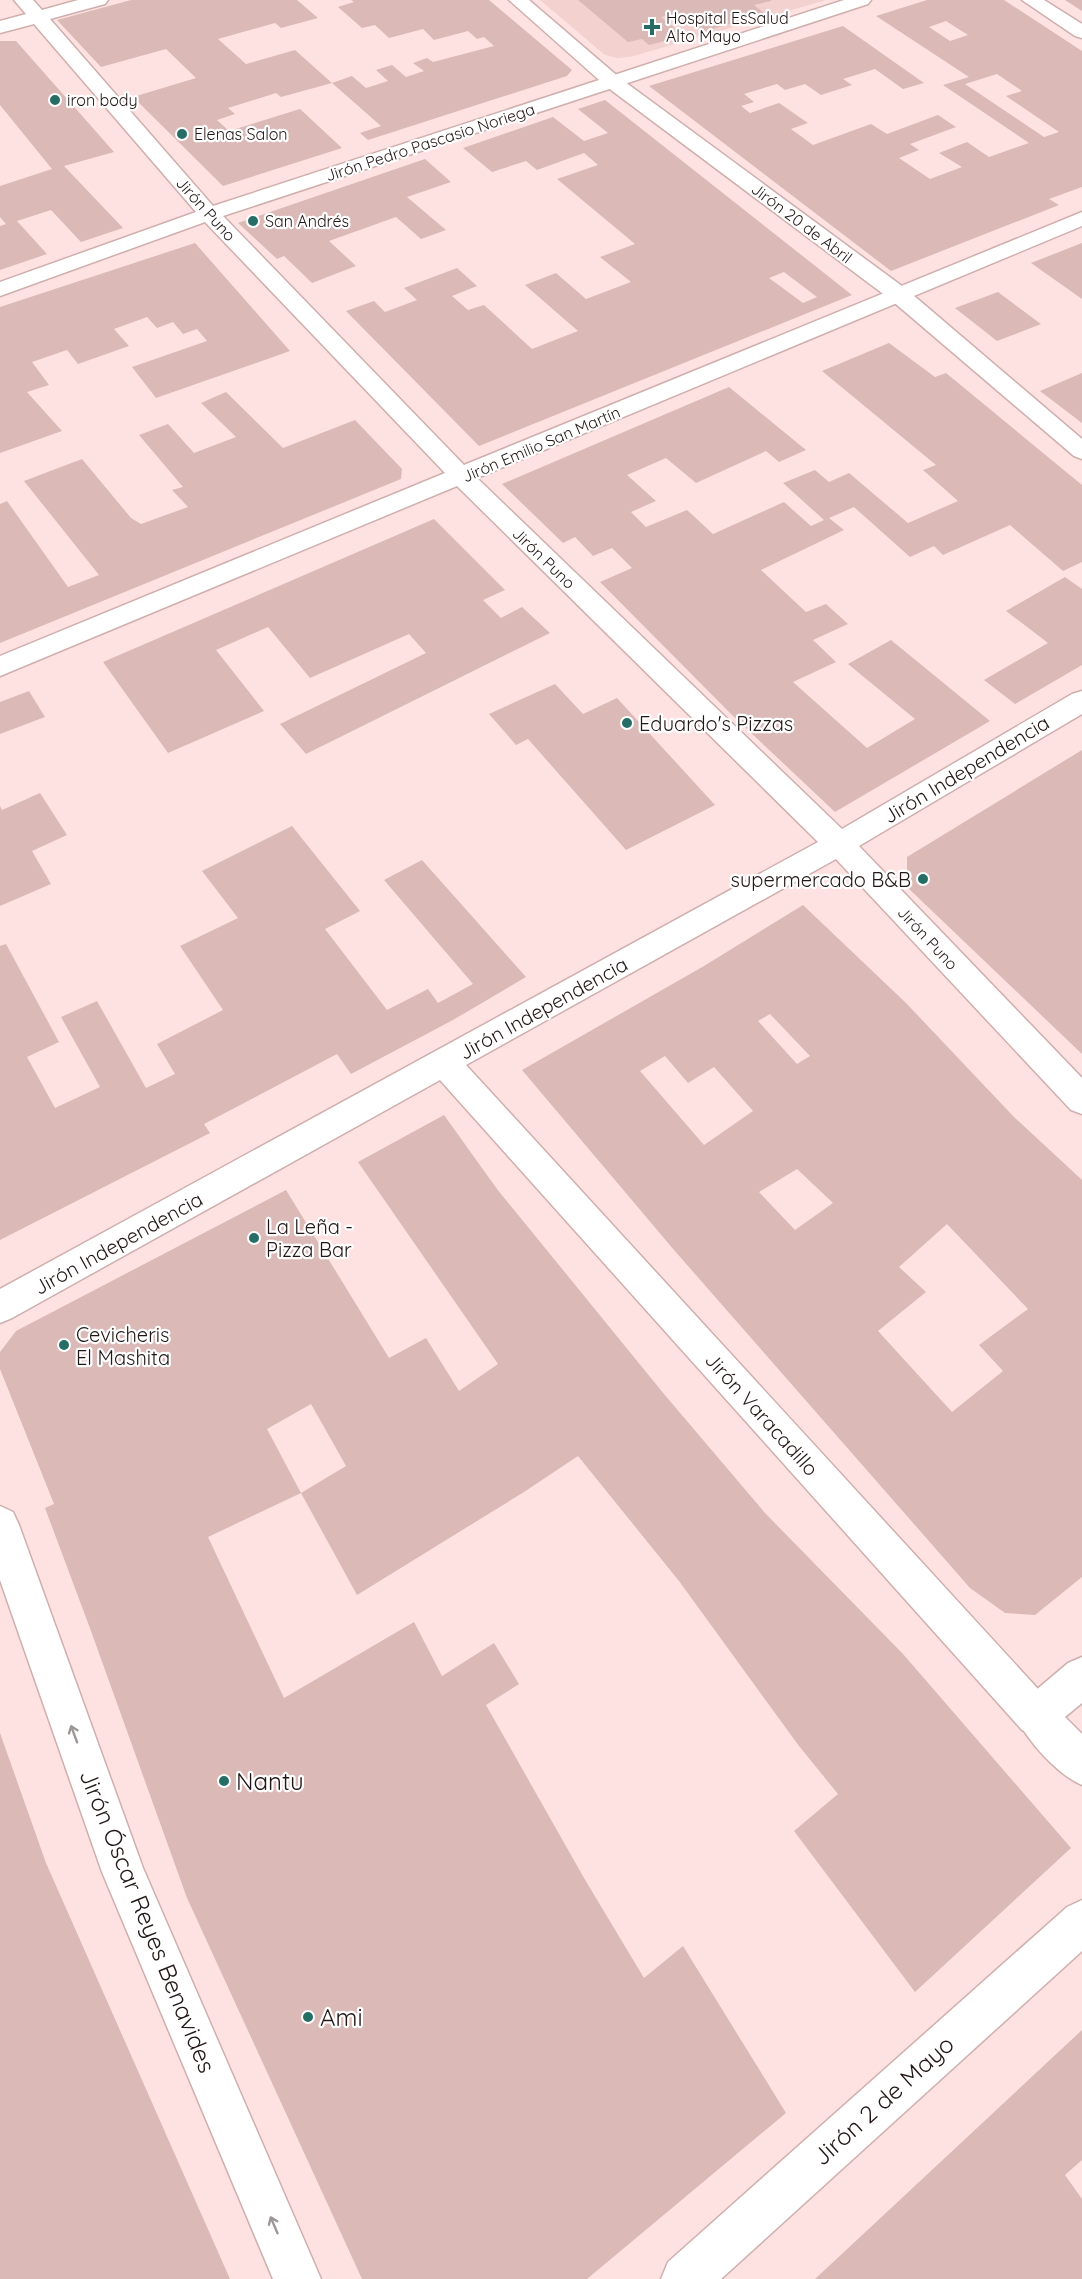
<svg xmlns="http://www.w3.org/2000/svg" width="1082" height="2279" font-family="Quicksand,sans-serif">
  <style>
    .built { fill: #f2d1cf }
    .building { fill: #dab9b7; fill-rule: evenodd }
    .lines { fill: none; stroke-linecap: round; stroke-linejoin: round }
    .street-casing { stroke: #cfafad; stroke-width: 3 }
    .secondary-casing { stroke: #cfafad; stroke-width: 3 }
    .street { fill: #fff; fill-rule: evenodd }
    .secondary { fill: #fff; fill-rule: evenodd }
    .oneway { stroke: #9c9796 }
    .poi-dot { fill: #256d65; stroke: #fff; stroke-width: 2 }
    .labels { text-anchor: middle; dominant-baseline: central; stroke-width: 4.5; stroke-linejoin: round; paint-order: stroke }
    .far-poi-label { font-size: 16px; fill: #221716; stroke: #fff; text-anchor: start }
    .far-street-label { font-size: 16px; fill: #221716; stroke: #fff }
    .poi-label { font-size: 20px; fill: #221716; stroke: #fff; text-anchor: start }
    .street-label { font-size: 20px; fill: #221716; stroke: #fff }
    .near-poi-label { font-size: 24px; fill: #221716; stroke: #fff; text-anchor: start }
    .near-street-label { font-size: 24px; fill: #221716; stroke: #fff }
  </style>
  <rect width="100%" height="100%" fill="#fee2e1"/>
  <polygon class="built" points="540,0 826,0 630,57 617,58 605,55"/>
  <g class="building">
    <polygon points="131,0 297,0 318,18 281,28 275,23 218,39 246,64 295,50 332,83 281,97 276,93 228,108 235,114 217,120 229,131 300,109 342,148 223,186 133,97 196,78 166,49 101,67 57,20"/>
    <polygon points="351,0 489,0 572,70 567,76 368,140 360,133 381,126 332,83 352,76 366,88 388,81 376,70 392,65 406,77 424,71 413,63 427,58 433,62 494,46 484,37 477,39 468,31 434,40 423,29 389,38 375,25 362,28 338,7 354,2"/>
    <polygon points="578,0 771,0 771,1 754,5 765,14 702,32 678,13 661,17 684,36 649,45 642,39 628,42"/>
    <path d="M927,0h77l78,51v136l-33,12 10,6 -168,66 -242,-185 194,-60 81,57 -21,6 -28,-20 -32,10 9,6 -31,10 -16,-11 -20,6 -8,-6 -33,10 10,8 -13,4 9,7 29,-10 29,20 -17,6 22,16 58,-21 16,10 51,-19 18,12 -46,17 9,6 -20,8 31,21 32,-12 -23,-14 28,-11 22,15 40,-14 -86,-58 26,-8 -93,-61zM946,21l22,14 -18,6 -21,-14zM997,74l25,17 -16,5 53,36 -15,5 -79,-53z"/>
    <polygon points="1065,0 1082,0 1082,11"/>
    <polygon points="0,41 16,41 114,152 64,166 123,228 81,242 51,210 17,221 47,254 0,270 0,226 6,224 0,217 0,186 52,169 0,105"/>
    <path d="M605,100l247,195 -373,151 -133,-135 28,-10 11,11 32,-12 -13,-12 53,-20 20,18 -25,10 16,14 16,-5 48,44 46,-18 -53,-46 31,-12 30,26 45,-17 -31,-25 35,-13 -78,-65 41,-14 -14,-12 -47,17 -11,-9 -34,11 -29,-24 90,-31 31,24 24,-8 -30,-24zM784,272l33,25 -14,6 -34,-25z"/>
    <polygon points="425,159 451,182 407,197 446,230 421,239 396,217 329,241 356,266 312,283 284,256 277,259 238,223"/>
    <polygon points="195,243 290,351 156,398 132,367 207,341 197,329 183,334 173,322 157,328 147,317 114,329 129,346 78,364 67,350 32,362 49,385 27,392 62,431 0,453 0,307"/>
    <polygon points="1082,243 1082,299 1031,263"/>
    <polygon points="998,292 1041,324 997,341 955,308"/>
    <polygon points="889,343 935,377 946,373 1082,485 1082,562 1063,571 1010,525 943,555 934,546 910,557 854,507 829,518 844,530 761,570 806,612 826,604 848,624 813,640 836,662 793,682 867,748 915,719 848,664 891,640 990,721 835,812 731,714 600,582 632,568 612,548 593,556 575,537 563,543 502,484 729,387 806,450 779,462 766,451 696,483 666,458 627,475 656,501 631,512 646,527 687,510 713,534 784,502 811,526 824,520 783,483 815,470 829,482 849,473 908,523 958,501 923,470 936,465 822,371"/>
    <polygon points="1082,373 1082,423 1040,391"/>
    <polygon points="226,392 283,448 355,420 402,469 401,479 0,643 0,504 7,501 68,587 99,575 24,481 82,459 131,518 141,524 188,507 172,490 183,487 139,435 168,424 194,453 236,437 201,403"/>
    <polygon points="434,519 505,590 483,600 501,618 522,607 550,633 306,754 280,724 426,653 409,634 310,678 268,627 216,650 264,711 168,753 103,662"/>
    <polygon points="1065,577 1082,589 1082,665 1015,704 984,680 1048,643 1006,611"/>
    <polygon points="555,684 583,714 617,698 715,805 626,850 528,739 516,745 489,714"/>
    <polygon points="29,691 45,717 0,734 0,702"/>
    <polygon points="1082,750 1082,1054 907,887 907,857"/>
    <polygon points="40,793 67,835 32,851 51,884 0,906 0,806 2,810"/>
    <polygon points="292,826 360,911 325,929 387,1010 428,989 438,1003 473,984 384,880 422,860 526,977 453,1020 351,1074 337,1054 204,1124 210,1133 0,1240 0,946 6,944 59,1042 27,1057 55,1108 100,1087 61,1017 97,1001 146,1088 175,1074 157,1044 223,1010 180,946 238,918 202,871"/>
    <path d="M803,905l103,98 108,114 68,63v397l-47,38 -30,-2 -35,-25 -296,-338 -152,-180 182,-104zM770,1014l40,42 -13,8 -39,-43zM665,1056l23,27 26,-16 39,44 -49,34 -64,-74zM797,1169l36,34 -38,27 -36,-38zM947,1224l81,85 -49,36 24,26 -51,41 -74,-81 48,-39 -27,-25z"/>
    <polygon points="444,1115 497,1189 664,1394 765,1513 903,1654 1071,1848 915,1992 794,1831 838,1794 799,1746 679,1581 578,1456 524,1492 357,1595 301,1493 346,1466 311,1404 267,1429 301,1493 208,1537 284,1698 414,1622 442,1676 494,1643 519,1684 486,1705 584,1878 644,1978 683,1946 786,2113 587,2279 362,2279 187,1898 91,1631 45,1508 54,1504 0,1369 0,1352 16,1331 286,1190 389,1358 426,1338 459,1391 498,1364 358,1162"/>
    <polygon points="0,1733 46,1863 230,2279 0,2279"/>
    <polygon points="1082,2030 1082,2160 1065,2175 1082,2199 1082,2279 815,2279"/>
  </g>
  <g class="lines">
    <g class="street-casing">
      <g id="street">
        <polygon points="14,0 33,0 42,10 78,0 108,0 105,4 50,19 213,206 844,0 871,0 868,4 223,216 464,465 1082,212 1082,226 477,478 842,829 1072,694 1082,691 1082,714 859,846 1082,1078 1082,1114 1071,1110 836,859 466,1065 1050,1702 1056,1716 1050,1730 1036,1736 1022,1730 440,1080 12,1318 0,1323 0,1289 818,842 457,486 0,676 0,656 445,473 205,222 0,296 0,282 196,212 34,24 0,33 0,21 26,14"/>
        <polygon points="1022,0 1044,0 1082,24 1082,38 1075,36"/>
        <polygon points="0,1506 13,1512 19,1525 143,1868 321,2279 273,2279 102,1872 0,1580"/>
      </g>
    </g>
    <g class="secondary-casing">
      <g id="secondary">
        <polygon points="509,0 529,0 621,79 906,289 1082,439 1082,459 1074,456 890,299 607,87"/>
        <path d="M1082,1657v46l-17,14 17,17v51c-24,-10 -56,-45 -66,-69l6,-14 46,-39z"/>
        <polygon points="1082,1900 1082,1951 721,2279 661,2279 668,2262 1067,1907"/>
      </g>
    </g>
    <use href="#street" class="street"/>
    <use href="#secondary" class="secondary"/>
  </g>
  <defs><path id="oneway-shaft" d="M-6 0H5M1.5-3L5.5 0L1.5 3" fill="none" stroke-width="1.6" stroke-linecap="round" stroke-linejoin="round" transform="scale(1.5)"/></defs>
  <g class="oneway">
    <use href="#oneway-shaft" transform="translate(74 1734) rotate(-110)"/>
    <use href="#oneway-shaft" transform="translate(274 2225) rotate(-113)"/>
  </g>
  <g class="poi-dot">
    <path d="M649 18h6v6h6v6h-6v6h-6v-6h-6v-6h6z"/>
    <circle cx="55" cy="100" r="6"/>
    <circle cx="182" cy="134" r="6"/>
    <circle cx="253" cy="221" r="6"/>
    <circle cx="627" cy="723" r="6"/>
    <circle cx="923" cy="879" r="6"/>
    <circle cx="254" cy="1238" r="6"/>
    <circle cx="64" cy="1345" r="6"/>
    <circle cx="224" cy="1781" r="6"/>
    <circle cx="308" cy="2017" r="6"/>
  </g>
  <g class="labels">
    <g class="far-poi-label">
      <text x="666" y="18">Hospital EsSalud<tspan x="666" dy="18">Alto Mayo</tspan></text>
      <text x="67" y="100">iron body</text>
      <text x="194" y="134">Elenas Salon</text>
      <text x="265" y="221">San Andrés</text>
    </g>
    <g class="far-street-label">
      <text transform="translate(430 142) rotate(-18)">Jirón Pedro Pascasio Noriega</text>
      <text transform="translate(206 209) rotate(48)">Jirón Puno</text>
      <text transform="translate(802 223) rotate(37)">Jirón 20 de Abril</text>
      <text transform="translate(541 444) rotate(-23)">Jirón Emilio San Martín</text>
      <text transform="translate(544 558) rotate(44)">Jirón Puno</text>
      <text transform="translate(928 938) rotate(47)">Jirón Puno</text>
    </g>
    <g class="poi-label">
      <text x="639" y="723">Eduardo's Pizzas</text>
      <text x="911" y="879" text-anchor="end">supermercado B&amp;B</text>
      <text x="266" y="1226">La Leña -<tspan x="266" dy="23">Pizza Bar</tspan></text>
      <text x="76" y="1334">Cevicheris<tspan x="76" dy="23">El Mashita</tspan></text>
    </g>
    <g class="street-label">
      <text transform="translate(966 769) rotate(-31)">Jirón Independencia</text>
      <text transform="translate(543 1008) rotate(-29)">Jirón Independencia</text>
      <text transform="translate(118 1243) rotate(-29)">Jirón Independencia</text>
      <text transform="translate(762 1414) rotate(48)">Jirón Varacadillo</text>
    </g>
    <g class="near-poi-label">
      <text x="236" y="1781">Nantu</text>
      <text x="320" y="2017">Ami</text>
    </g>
    <g class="near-street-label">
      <text transform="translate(148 1921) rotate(68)">Jirón Óscar Reyes Benavides</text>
      <text transform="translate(883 2100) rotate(-42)">Jirón 2 de Mayo</text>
    </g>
  </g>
</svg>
